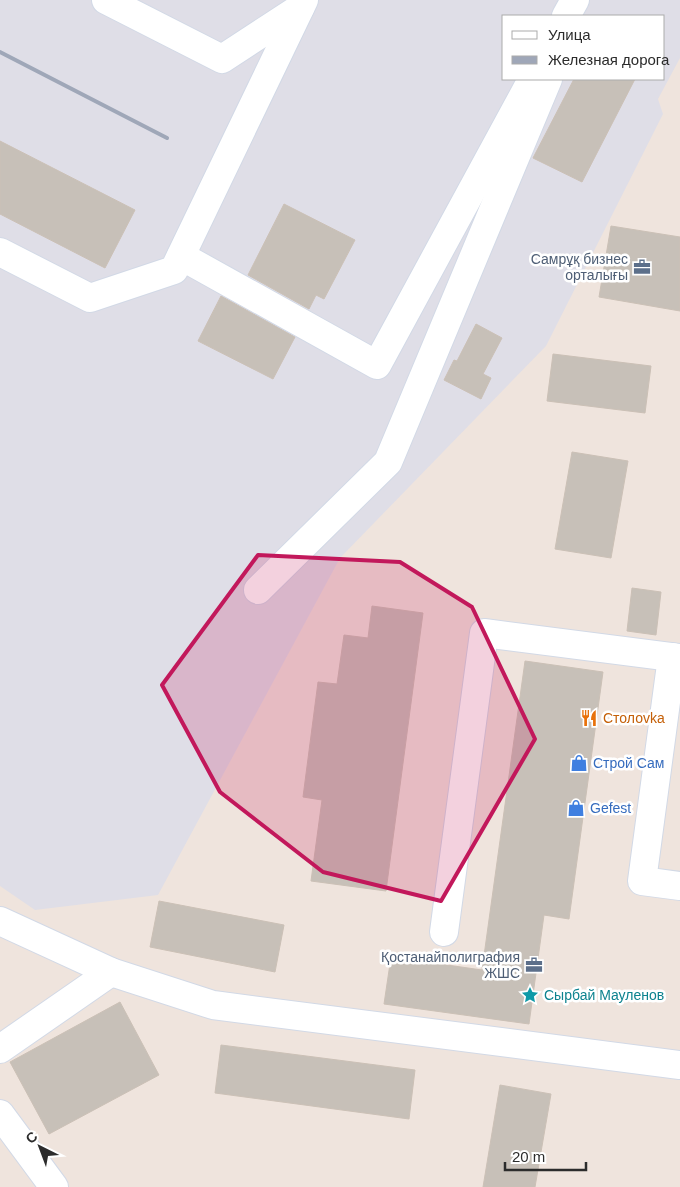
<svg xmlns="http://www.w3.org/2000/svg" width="680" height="1187" font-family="Arial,sans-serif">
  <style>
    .industrial { fill: #dfdee7; fill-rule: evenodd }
    .building { fill: #c7c0b8; stroke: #cbc0b6 }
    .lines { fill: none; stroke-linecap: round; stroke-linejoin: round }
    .minor-casing { stroke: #d2d9e6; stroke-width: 30 }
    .minor { stroke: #fff; stroke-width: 28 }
    .rail { stroke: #9fa7b8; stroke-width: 4 }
    .marked { fill: #c2185b; fill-opacity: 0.2; stroke: #c2185b; stroke-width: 4; stroke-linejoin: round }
    .labels { text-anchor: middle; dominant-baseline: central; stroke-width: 5; stroke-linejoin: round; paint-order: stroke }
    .service-label { font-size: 14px; fill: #4e5e75; stroke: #fff; text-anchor: end }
    .food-label { font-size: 14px; fill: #c56008; stroke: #fff; text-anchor: start }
    .shop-label { font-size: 14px; fill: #366cbe; stroke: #fff; text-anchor: start }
    .culture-label { font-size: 14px; fill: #0d838f; stroke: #fff; text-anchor: start }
  </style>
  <rect width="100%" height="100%" fill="#efe4dd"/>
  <path class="industrial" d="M0,0h680v58l-22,41 5,15 -117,232 -206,212 -182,337 -123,15 -35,-24zM504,16h160v63h-160z"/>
  <g class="building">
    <polygon points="574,79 635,79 582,182 533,158"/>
    <polygon points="0,141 135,210 105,268 0,214"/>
    <polygon points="284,204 355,240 324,299 316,295 309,309 248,275"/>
    <polygon points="611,226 680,237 680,311 599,297"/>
    <polygon points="221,296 295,337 273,379 198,341"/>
    <polygon points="476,324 502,338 483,374 491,378 481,399 444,380 454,360 457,361"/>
    <polygon points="553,354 651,366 645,413 547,401"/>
    <polygon points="572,452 628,461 611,558 555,549"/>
    <polygon points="632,588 661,592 656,635 627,631"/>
    <polygon points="372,606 423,613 386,891 311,881 322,800 303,797 318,682 337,684 344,635 368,638"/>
    <polygon points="525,661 603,672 569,919 544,915 529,1024 384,1004 391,957 482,970"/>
    <polygon points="159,901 284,925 275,972 150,947"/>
    <polygon points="120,1002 159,1075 49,1134 10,1062"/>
    <polygon points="221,1045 415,1070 409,1119 215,1093"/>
    <polygon points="500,1085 551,1094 535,1187 483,1187"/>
  </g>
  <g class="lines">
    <g class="minor-casing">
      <g id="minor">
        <polyline points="106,0 222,59 300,8"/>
        <polyline points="566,16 575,0"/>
        <polyline points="0,252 90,298 174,270 304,0"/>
        <polyline points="181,256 377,365 528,87"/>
        <polyline points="258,590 388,462 548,79"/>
        <polyline points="672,657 642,881 680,886"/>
        <polyline points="0,921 111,972 213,1005 680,1065"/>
        <polyline points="444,932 484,633 680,658"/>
        <polyline points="0,1049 111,972"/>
        <polyline points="0,1114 54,1187"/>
      </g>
    </g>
    <use href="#minor" class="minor"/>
    <polyline class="rail" points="0,52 167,138"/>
  </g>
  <path class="marked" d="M258,555l142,7 72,45 63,132 -94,162 -118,-29 -103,-80 -58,-107z"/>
  <defs>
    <g id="office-bare" transform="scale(1.35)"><path d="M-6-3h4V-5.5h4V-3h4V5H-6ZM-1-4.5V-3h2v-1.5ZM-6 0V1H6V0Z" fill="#5c6f8a" stroke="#fff" stroke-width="2.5" paint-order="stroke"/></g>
    <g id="restaurant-bare" transform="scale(1.35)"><path d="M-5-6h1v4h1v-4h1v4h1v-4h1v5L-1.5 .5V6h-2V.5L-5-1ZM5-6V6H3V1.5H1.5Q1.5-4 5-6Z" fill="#e8710a" stroke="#fff" stroke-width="2.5" paint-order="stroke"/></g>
    <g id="shop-bare" transform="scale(1.35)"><path d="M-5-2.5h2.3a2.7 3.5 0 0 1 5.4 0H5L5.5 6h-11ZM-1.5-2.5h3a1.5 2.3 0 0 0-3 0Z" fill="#3f7fe0" stroke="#fff" stroke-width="2.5" paint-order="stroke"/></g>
    <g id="sight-bare" transform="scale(1.35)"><path d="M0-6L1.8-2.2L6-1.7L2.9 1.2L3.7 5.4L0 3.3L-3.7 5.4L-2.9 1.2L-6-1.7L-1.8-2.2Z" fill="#0f9aa8" stroke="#fff" stroke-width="2.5" paint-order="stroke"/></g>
  </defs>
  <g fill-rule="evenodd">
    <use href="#office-bare" x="642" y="267"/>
    <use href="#restaurant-bare" x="589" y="718"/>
    <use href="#shop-bare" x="579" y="763"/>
    <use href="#shop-bare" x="576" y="808"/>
    <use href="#office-bare" x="534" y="965"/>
    <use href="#sight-bare" x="530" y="995"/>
  </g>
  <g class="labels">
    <g class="service-label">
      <text x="628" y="259">Самрұқ бизнес<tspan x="628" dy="16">орталығы</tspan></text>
      <text x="520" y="957">Қостанайполиграфия<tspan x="520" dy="16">ЖШС</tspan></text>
    </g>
    <g class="food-label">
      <text x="603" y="718">Столоvka</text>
    </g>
    <g class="shop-label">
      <text x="593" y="763">Строй Сам</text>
      <text x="590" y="808">Gefest</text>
    </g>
    <g class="culture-label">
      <text x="544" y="995">Сырбай Мауленов</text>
    </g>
  </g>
  <rect x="502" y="15" width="162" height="65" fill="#ffffff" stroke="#ababab"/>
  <rect x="512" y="31" width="25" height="8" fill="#ffffff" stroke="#ababab"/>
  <text x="548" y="40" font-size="15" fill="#2c2c2c">Улица</text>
  <rect x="512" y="56" width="25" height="8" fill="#9fa7b8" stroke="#ababab"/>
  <text x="548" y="65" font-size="15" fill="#2c2c2c">Железная дорога</text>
  <g transform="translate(40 1147) rotate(318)" stroke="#ffffff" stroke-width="4" paint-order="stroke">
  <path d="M0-4L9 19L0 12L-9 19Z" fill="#2c2c2c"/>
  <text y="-8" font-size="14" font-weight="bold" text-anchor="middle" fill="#2c2c2c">С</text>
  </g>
  <path d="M505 1162v8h81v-8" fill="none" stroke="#2c2c2c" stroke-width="2.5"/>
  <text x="512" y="1162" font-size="15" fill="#2c2c2c" stroke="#ffffff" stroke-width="4" paint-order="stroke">20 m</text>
</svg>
